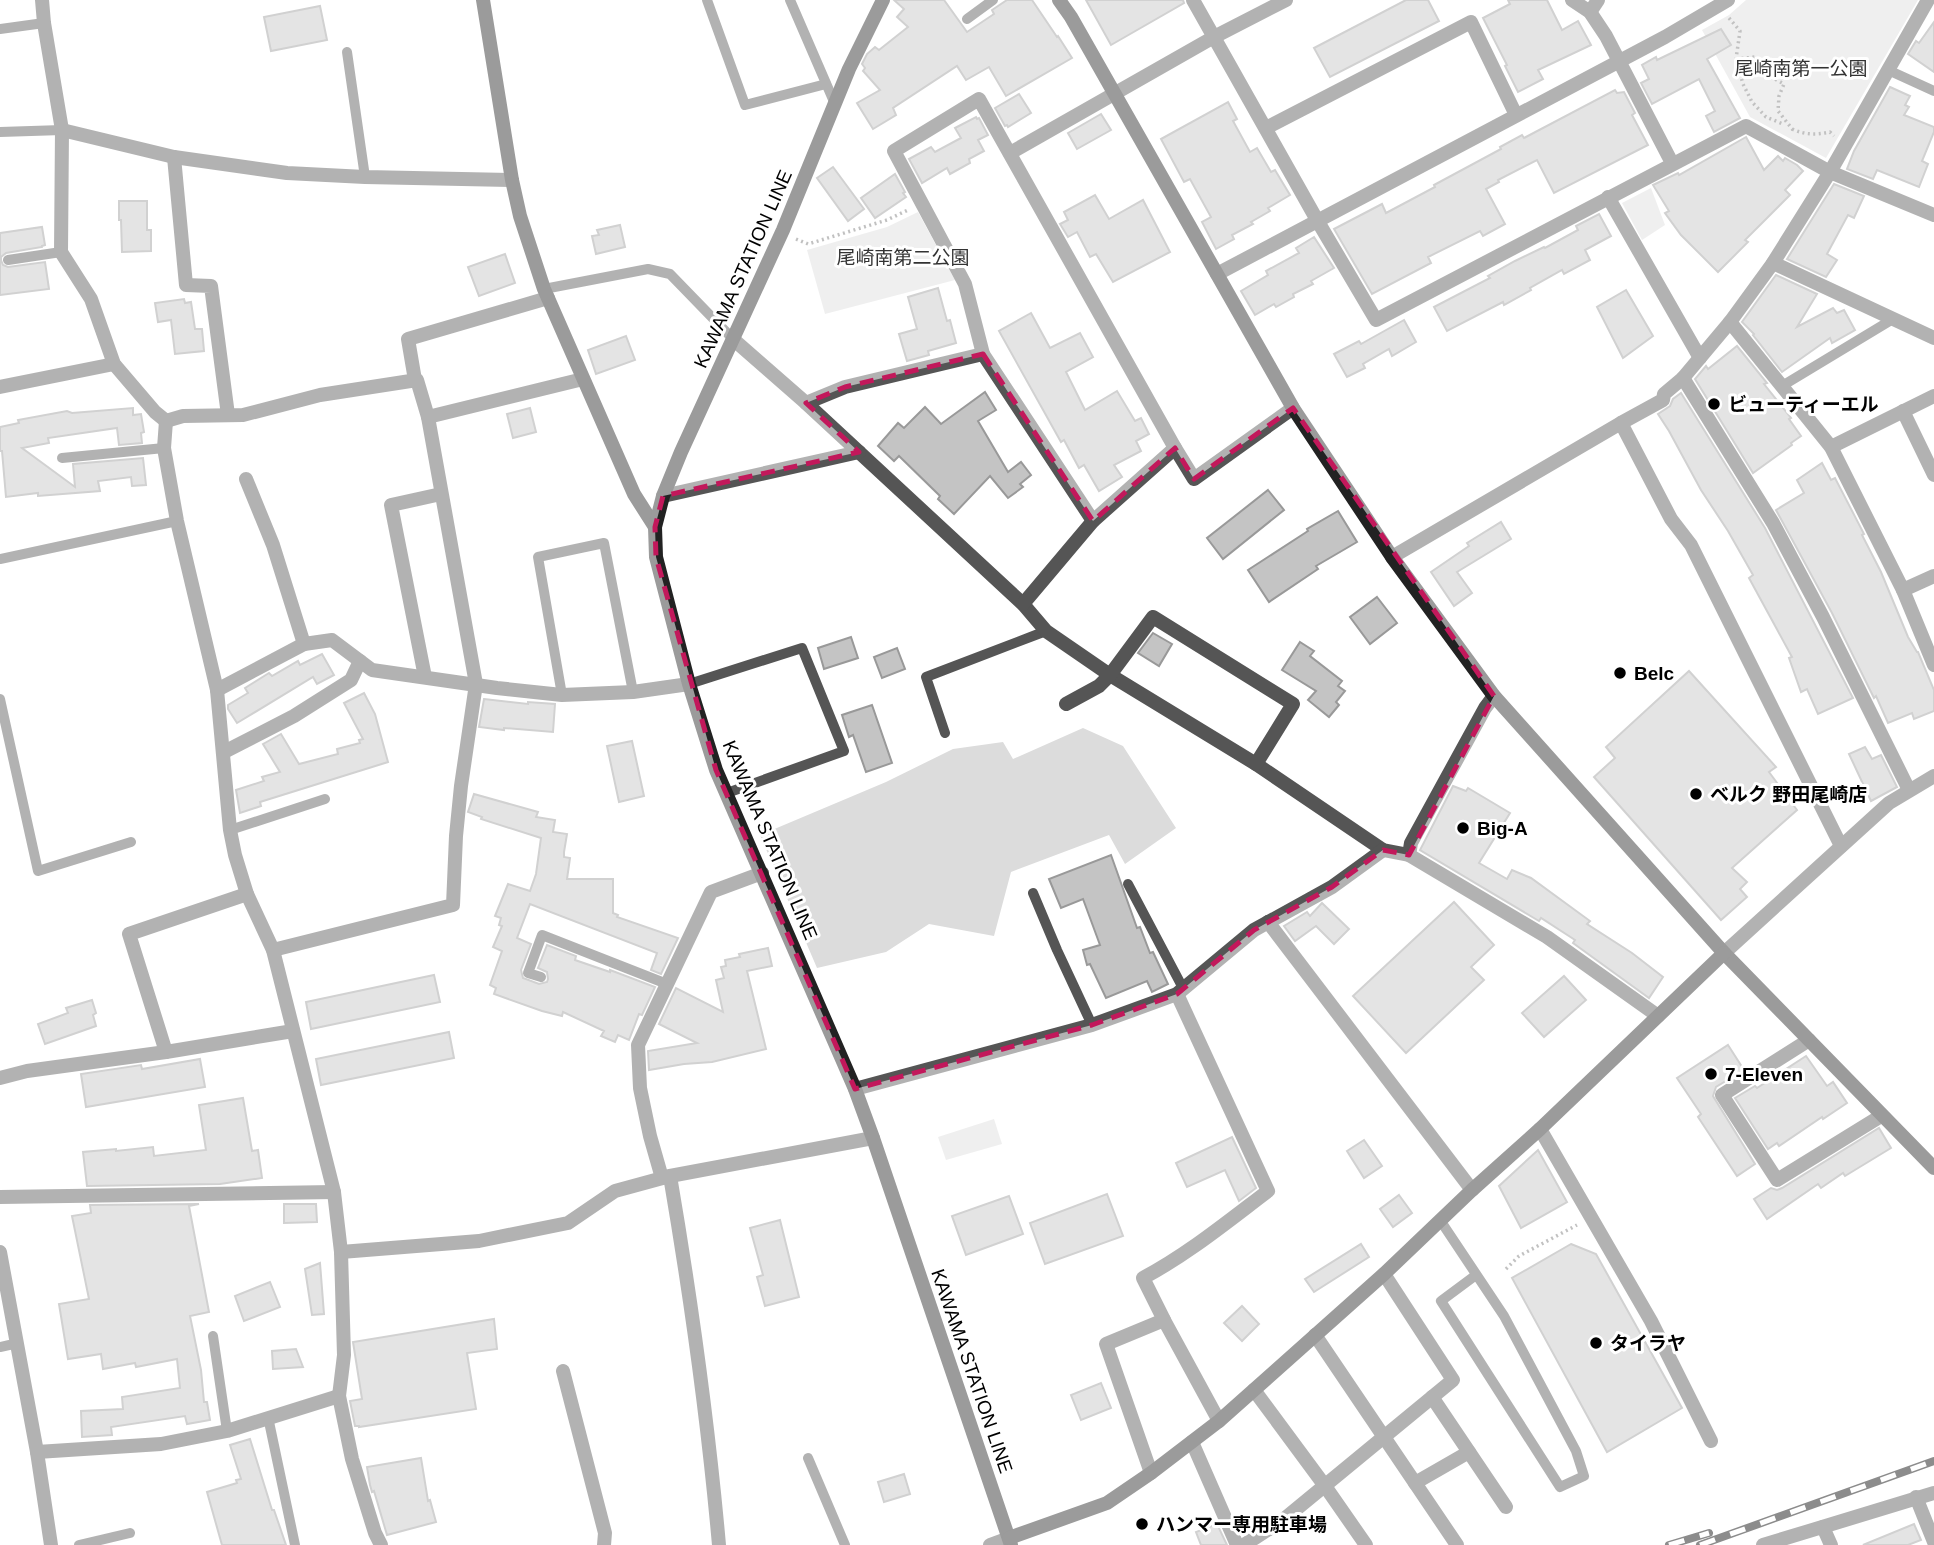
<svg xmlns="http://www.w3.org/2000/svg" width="1934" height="1545" font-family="Helvetica,'Noto Sans JP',sans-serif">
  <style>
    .green { fill: #dcdcdc }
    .building { fill: #c4c4c4; stroke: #999; stroke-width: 2 }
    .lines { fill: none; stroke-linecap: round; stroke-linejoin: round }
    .path { stroke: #777; stroke-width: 3.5; stroke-dasharray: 2 3.5; stroke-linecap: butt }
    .lane { stroke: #555; stroke-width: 10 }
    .street { stroke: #555; stroke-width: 14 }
    .secondary { stroke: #222; stroke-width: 14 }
    .rail-casing { stroke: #000; stroke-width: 8 }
    .rail { stroke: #fff; stroke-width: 5; stroke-dasharray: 16; stroke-linecap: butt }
    .marked { fill: none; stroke: #c2185b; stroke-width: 5; stroke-dasharray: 14 9; stroke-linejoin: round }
    .poi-dot { fill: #000; stroke: #fff; stroke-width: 2.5 }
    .labels { text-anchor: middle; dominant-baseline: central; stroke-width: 6; stroke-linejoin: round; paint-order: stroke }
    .park-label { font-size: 19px; fill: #333; stroke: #fff }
    .street-label { font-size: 19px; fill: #000; stroke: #fff }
    .poi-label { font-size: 19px; font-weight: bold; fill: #000; stroke: #fff; text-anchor: start }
  </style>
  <rect width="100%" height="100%" fill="#fff"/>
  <g class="green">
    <polygon points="1746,0 1918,0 1826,158 1750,117 1702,30 1729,15"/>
    <polygon points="1651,188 1665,225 1642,240 1622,203"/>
    <polygon points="918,212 955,280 825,314 807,250 887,227"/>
    <polygon points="1083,728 1123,746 1176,828 1125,864 1109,835 1011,872 994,936 929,924 886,952 817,968 760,835 886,782 953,749 1003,742 1013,759"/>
    <polygon points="994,1119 1002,1144 946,1160 938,1137"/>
  </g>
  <g class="building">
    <polygon points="894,0 944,0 967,32 994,14 992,10 1007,0 1032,0 1057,37 1058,36 1072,58 1006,96 989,67 966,80 957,66 893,108 896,115 873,129 857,103 880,90 863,71 865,68 862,64 867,54 875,47 879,50 908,27 897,17 904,9"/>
    <polygon points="1086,0 1183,0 1184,3 1111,45"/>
    <polygon points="1406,0 1428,0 1439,21 1330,77 1314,48"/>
    <polygon points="1508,0 1547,0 1562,30 1578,21 1591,45 1538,70 1543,79 1518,92 1505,66 1507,65 1483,18 1510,4"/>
    <polygon points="320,6 327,40 271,51 264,17"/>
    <polygon points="1934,22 1934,72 1908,54 1916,41 1919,43"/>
    <polygon points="1721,29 1731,45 1707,59 1740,118 1714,132 1706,116 1715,111 1699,79 1652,104 1641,83 1649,79 1642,65 1656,57 1657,60"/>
    <polygon points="1890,87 1910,96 1905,105 1909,107 1904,115 1934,127 1934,132 1922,161 1928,164 1919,187 1877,170 1873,179 1847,169 1854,151"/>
    <polygon points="1615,90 1617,93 1624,92 1635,113 1632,115 1648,145 1554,193 1537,160 1498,180 1499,182 1486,189 1505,224 1483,236 1480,231 1428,257 1431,263 1372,294 1334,229 1382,204 1386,213 1435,187 1434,185 1501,149 1500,147 1522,135 1524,138"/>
    <polygon points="1019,94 1031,113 1008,127 1007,125 1005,126 995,108"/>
    <polygon points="1228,102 1237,119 1233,121 1250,152 1257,148 1271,172 1275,170 1290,195 1268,208 1270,211 1251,222 1253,224 1232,235 1234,239 1216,249 1202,222 1211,217 1190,179 1184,182 1161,139"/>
    <polygon points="1101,114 1111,130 1077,149 1068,133"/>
    <polygon points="976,117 977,119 979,118 988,135 978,140 984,151 969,159 970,163 950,174 947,168 922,183 909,159 931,147 935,152 961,138 955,128"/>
    <polygon points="1746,137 1764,170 1778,156 1783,161 1785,158 1797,165 1803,171 1785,190 1790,195 1745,240 1748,242 1718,272 1681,235 1665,213 1669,211 1653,185 1678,173 1679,175"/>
    <polygon points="833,167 864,209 848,221 817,178"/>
    <polygon points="895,174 905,192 903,193 906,197 875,218 861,198"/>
    <polygon points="1834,184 1864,196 1854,218 1848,215 1827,254 1837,260 1826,277 1787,259"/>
    <polygon points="1095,195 1109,219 1143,200 1170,252 1113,282 1096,254 1090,257 1077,232 1068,237 1060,224 1068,220 1064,212"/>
    <polygon points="119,201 147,201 147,230 151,230 151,251 122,252 121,220 119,220"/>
    <polygon points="1599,214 1611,236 1585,250 1590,260 1564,274 1562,270 1530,288 1531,290 1504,305 1503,302 1447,331 1434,307 1490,278 1488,276 1515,261 1544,247 1545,248 1578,230 1576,226"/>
    <polygon points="620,225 625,247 596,254 592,236 599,235 597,230"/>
    <polygon points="42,227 45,245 42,246 42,247 6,253 1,257 1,260 3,265 8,267 45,262 49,289 0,295 0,233"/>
    <polygon points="1314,237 1334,268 1311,281 1313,284 1293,294 1294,297 1276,307 1274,304 1255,315 1241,291 1268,275 1266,271 1299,253 1296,248"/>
    <polygon points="505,254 515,283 479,296 468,267"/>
    <polygon points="1776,275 1817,294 1797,327 1833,308 1837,313 1844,310 1855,330 1832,343 1830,338 1782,372 1753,335 1754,334 1742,322"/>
    <polygon points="938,288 947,321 950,320 956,343 928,351 929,355 907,361 899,334 917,329 908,297"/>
    <polygon points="1626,290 1653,336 1623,358 1597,307"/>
    <polygon points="184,299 185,303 191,302 195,329 202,329 204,351 175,354 171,320 158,322 155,303"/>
    <polygon points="1031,313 1050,348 1080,333 1093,357 1066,372 1085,410 1117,391 1135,421 1141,418 1149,434 1136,441 1141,451 1114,465 1122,477 1099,491 1084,465 1079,468 1064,440 1061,442 999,331"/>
    <polygon points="1404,320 1416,342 1392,356 1389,349 1363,364 1365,368 1347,377 1334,354 1359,341 1361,344"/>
    <polygon points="626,336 635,360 596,374 588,350"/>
    <polygon points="1737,346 1767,383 1764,384 1791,418 1789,419 1801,436 1791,443 1792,445 1753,473 1695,379 1706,366 1708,369"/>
    <polygon points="985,392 996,410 978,421 1008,472 1021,462 1031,475 1020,484 1023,487 1008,498 990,476 954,514 938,499 940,496 899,456 894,461 878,446 898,423 904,428 925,407 941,424"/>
    <polygon points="1681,393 1765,528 1853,698 1818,714 1807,689 1801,692 1789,658 1792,657 1749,578 1753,575 1728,531 1701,490 1669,431 1658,414 1670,406 1673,399"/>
    <polygon points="133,408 133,415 141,414 144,432 141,433 142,443 119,445 117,428 48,438 49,443 22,448 75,487 73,464 143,458 146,485 132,486 131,477 98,481 100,491 38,496 38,493 6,497 2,451 0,451 0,427 19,423 18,420 67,411 72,413"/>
    <polygon points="530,408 536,432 513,438 507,414"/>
    <polygon points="1822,463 1831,480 1835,478 1864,534 1862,535 1881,572 1908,637 1917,652 1918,652 1934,690 1934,711 1914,719 1912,713 1888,723 1876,696 1874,698 1832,613 1776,510 1804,493 1797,480"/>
    <polygon points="1268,490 1284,510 1223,559 1207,538"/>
    <polygon points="1338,511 1357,542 1316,566 1318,569 1269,602 1248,570 1308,531 1307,529"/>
    <polygon points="1501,522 1511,539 1457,572 1472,593 1454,606 1431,572 1469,546 1467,543"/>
    <polygon points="1377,597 1397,623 1370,644 1350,617"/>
    <polygon points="1153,633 1172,644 1159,666 1138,653"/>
    <polygon points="851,637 858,658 824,669 818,648"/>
    <polygon points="1300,642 1314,651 1310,656 1342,681 1338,686 1345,691 1336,702 1339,705 1329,717 1308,700 1316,691 1282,670"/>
    <polygon points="897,648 905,669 882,678 874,657"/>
    <polygon points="322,654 334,675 317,684 313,677 237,723 228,709 228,705 248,693 245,688 269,673 272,676 298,661 300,665"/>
    <polygon points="1689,671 1776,767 1769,772 1797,810 1732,868 1747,882 1740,889 1747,897 1721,920 1594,777 1615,758 1606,747"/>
    <polygon points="364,693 375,714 388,762 260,802 261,806 240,813 236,790 264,781 262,777 280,772 263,744 281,734 299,764 338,754 337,749 360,743 359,740 363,739 344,703"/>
    <polygon points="484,699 528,704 528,702 555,704 553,732 504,728 504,730 479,727"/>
    <polygon points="872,705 892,763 866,772 853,735 849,737 842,715"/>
    <polygon points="632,741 644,796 619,802 607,746"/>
    <polygon points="1865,747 1872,759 1881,755 1897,787 1871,801 1849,754"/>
    <polygon points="1453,786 1466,791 1468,788 1510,813 1479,863 1507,879 1512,870 1531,878 1590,921 1587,924 1632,953 1663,977 1649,998 1573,943 1575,940 1541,918 1539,921 1420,850"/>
    <polygon points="474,794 538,812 536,817 555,820 553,832 567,834 564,852 564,857 570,858 567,879 613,879 613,913 618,915 617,917 678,938 661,974 651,970 657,953 530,904 517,938 531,944 521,970 523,978 539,984 547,982 548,979 547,972 538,968 547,945 576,956 575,960 610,972 610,970 655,987 642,1015 639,1014 629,1040 618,1035 615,1042 601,1036 604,1031 563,1012 562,1016 542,1011 494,994 496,988 490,985 502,951 493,947 502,926 499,925 501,918 495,916 508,884 530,891 536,874 541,838 481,819 482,817 468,812"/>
    <polygon points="1111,855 1137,928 1140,927 1150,953 1153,952 1168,984 1152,992 1147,981 1106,998 1090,964 1087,965 1083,950 1100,945 1083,899 1061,908 1049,879"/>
    <polygon points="1454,902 1494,945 1471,967 1484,980 1406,1053 1353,996"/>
    <polygon points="1322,903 1349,929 1334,944 1316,926 1295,941 1284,926 1307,912 1310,916"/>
    <polygon points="768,948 772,966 747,971 766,1049 712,1062 684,1064 649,1070 648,1051 697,1043 659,1024 676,988 723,1012 716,980 724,978 721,967 726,966 725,960 740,957 739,954"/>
    <polygon points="434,975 440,1002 311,1029 306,1002"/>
    <polygon points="1564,976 1586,1000 1544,1037 1522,1013"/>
    <polygon points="92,1000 96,1013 93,1015 96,1026 45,1044 38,1024 68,1013 66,1008"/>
    <polygon points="449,1032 454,1058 321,1085 316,1059"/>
    <polygon points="1728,1045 1744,1070 1716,1087 1713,1096 1755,1164 1737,1176 1698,1117 1701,1114 1677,1078"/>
    <polygon points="1806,1056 1827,1086 1833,1082 1847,1103 1823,1119 1822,1117 1779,1146 1777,1143 1768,1149 1735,1098 1755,1086 1757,1088"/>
    <polygon points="200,1059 205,1087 86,1107 81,1074 141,1065 142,1069"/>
    <polygon points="243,1098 252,1151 258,1150 262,1178 220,1184 87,1186 83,1152 116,1149 116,1151 153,1147 154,1156 206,1150 199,1105"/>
    <polygon points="1879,1128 1891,1148 1845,1176 1843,1173 1821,1188 1818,1184 1767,1219 1754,1199 1771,1188 1777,1190 1782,1188"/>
    <polygon points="1232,1137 1256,1188 1239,1201 1225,1170 1187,1187 1176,1163"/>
    <polygon points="1364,1140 1382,1166 1364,1178 1347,1151"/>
    <polygon points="1538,1150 1567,1202 1521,1228 1499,1186"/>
    <polygon points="1107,1194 1123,1236 1045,1264 1030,1223"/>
    <polygon points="1399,1195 1412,1213 1393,1227 1380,1209"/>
    <polygon points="1009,1196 1023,1234 966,1255 952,1216"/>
    <polygon points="199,1204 189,1206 209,1312 190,1316 201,1370 204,1402 207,1402 210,1420 187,1424 185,1416 111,1427 112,1435 82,1437 81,1411 123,1409 122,1397 180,1388 177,1359 136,1367 135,1363 103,1369 101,1354 68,1359 59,1304 89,1299 72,1216 91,1213 90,1205"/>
    <polygon points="284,1204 316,1204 317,1222 284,1223"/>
    <polygon points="780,1220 799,1297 765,1306 757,1277 763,1275 750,1228"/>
    <polygon points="1361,1244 1369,1257 1314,1292 1305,1279"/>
    <polygon points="1571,1244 1596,1254 1682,1408 1607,1452 1512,1278"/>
    <polygon points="320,1263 324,1314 312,1315 305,1269"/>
    <polygon points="270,1282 280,1307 244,1321 235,1296"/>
    <polygon points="1242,1306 1259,1324 1242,1341 1224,1323"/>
    <polygon points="494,1319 497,1349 467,1353 476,1409 359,1427 359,1426 355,1426 350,1401 362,1399 353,1342"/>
    <polygon points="296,1349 303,1367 273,1369 272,1351"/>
    <polygon points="1101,1383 1111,1408 1081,1420 1071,1395"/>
    <polygon points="250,1439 272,1510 274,1510 286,1545 222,1545 207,1492 237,1483 236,1480 241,1479 230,1445"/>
    <polygon points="421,1458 428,1501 430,1500 436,1522 387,1535 374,1491 372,1492 370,1485 367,1467"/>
    <polygon points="904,1474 910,1494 884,1502 878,1482"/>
    <polygon points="1217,1524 1227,1545 1201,1545 1196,1532"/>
    <polygon points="1914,1524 1921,1540 1908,1545 1863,1545"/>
  </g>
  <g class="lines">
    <g class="path">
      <polyline points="1729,18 1740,31 1736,59 1743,84 1752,102 1766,117 1783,124"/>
      <polyline points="1736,59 1755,57 1771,77 1784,84 1779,96 1778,111 1793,130"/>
      <path d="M1792,129c13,6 24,6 38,3l4,4"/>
      <polyline points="796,239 808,244 887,220 908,210"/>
      <polyline points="1506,1269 1519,1256 1577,1225"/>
    </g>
    <g class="lane">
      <polyline points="707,0 745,105 826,84"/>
      <polyline points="790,0 835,104"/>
      <polyline points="967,19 993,0"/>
      <polyline points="0,29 44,23"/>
      <polyline points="347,52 365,177"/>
      <polyline points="1888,70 1934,91"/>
      <polyline points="0,132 62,130"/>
      <polyline points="8,260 61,252"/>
      <polyline points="544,289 648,269 670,274 734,340"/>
      <polyline points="1782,386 1893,319"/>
      <polyline points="62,458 164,448"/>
      <polyline points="0,559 177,521"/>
      <polyline points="689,684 802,648 844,751 727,793"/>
      <polyline points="562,695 538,557 604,543 633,692"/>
      <polyline points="0,699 38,871 131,842"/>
      <polyline points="945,733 926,677 1046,631"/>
      <polyline points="230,830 325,799"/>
      <polyline points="1128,884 1184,990"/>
      <polyline points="1033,893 1057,950 1092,1025"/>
      <polyline points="541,977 528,973 542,935 667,984"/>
      <polyline points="1440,1220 1504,1316 1576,1451 1584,1476 1560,1487 1441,1301 1476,1275"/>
      <polyline points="213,1336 227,1431"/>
      <polyline points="0,1347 18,1343"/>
      <polyline points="268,1417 295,1545"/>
      <polyline points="808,1458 845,1545"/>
      <polyline points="79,1545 130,1533"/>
    </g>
    <g class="street">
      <polyline points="42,0 44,23 62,130 61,252 91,299 114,364 155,412 166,421"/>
      <polyline points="1193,0 1317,220 1376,320 1746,126 1830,172 1934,215"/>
      <polyline points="1572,0 1590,12 1606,36 1672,163"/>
      <polyline points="1590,12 1598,0"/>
      <polyline points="1266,128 1471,22 1516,115"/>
      <polyline points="62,130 174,157 287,173 365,177 512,180"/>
      <polyline points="1010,153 1214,37 1286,0"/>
      <polyline points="174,157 186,285 211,286 228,415"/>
      <polyline points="1608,197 1700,358"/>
      <polyline points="1773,263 1934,338"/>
      <polyline points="1217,274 1665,37 1728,0"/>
      <polyline points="1730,322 1831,447 1903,590 1934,665"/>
      <polyline points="734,340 806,403 1023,604 1046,631 1110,675 1256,764 1383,850 1409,855 1547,937 1658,1016"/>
      <polyline points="1683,378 1773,523 1823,617 1909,790"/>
      <polyline points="415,380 408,339 548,298"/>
      <polyline points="0,387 114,364"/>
      <polyline points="806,403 845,387 983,354"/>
      <polyline points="1903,411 1934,475"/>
      <polyline points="428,417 583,379"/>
      <polyline points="166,421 164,448 177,521 217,690 230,830 235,855 247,894 273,950 334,1192 341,1252 344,1355 339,1396 352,1459 375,1533 381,1545"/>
      <polyline points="166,421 183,416 243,415 320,395 417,380 428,417 476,684 461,786 456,836 453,905 273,950"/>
      <polyline points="1621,423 1671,519 1691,545 1841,846"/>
      <polyline points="1831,447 1934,396"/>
      <polyline points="246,479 273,545 304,644 332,640 372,670 497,688 562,695 633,692 689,684"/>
      <polyline points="663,496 859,452"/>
      <polyline points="1093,521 983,354 965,284 894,151 979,99 1175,448 1194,479 1293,408"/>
      <polyline points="1392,557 1621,423 1663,400 1664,394 1683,378 1730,322 1773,263 1830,172 1928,0"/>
      <polyline points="1903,590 1934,576"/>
      <polyline points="1023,604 1093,521 1175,448"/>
      <polyline points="425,677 391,505 441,494"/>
      <polyline points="217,690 304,644"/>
      <polyline points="1066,704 1099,686 1110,675 1153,617 1293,704 1256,764"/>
      <polyline points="224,752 294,716 351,680 360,661"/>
      <polyline points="1409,855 1411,843 1485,708 1494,696"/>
      <polyline points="1268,922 1472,1190"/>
      <polyline points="1724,953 1889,803 1934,776"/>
      <path d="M1177,994l91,197c-41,31 -80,63 -125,87l21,42 55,101"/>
      <polyline points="1809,1040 1722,1095 1777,1180 1881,1116"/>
      <polyline points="166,1052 129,934 247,894"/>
      <polyline points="0,1078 27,1071 166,1052 293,1031"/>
      <polyline points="855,1089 1092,1025 1177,994 1254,930 1332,887 1383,850"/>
      <polyline points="1540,1129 1651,1321 1711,1441"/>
      <path d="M670,1176c21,123 38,245 49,369"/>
      <polyline points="662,1178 650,1136 640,1088 638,1045 711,892 762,873"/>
      <polyline points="0,1197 334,1192"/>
      <polyline points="0,1252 37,1452 51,1545"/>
      <polyline points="341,1252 479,1241 568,1223 615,1191 670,1176 873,1138"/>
      <polyline points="1315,1335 1457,1545"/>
      <polyline points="563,1371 605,1533 604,1545"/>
      <polyline points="1254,1390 1325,1486 1366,1545"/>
      <polyline points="1432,1397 1506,1507"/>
      <polyline points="1192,1442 1237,1545"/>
      <polyline points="37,1452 161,1444 227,1431 339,1396"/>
      <polyline points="1151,1473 1106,1344 1164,1320"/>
      <polyline points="1415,1483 1469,1452"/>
      <polyline points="1916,1497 1934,1542"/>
      <polyline points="1823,1527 1831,1545"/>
      <polyline points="990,1545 1009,1538"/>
      <polyline points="1244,1545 1283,1520 1453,1380 1384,1274"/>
      <polyline points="1763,1545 1934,1493"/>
    </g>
    <g class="secondary">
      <polyline points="483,0 512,180 520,216 544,289 634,494 655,527"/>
      <polyline points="883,0 849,69 783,230 681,452 663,496 655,527 656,557 689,684 716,770 855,1089 873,1138 1011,1545"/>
      <polyline points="1059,0 1071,17 1293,408 1392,557 1494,696 1724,953 1934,1168"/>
      <polyline points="1009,1538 1107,1503 1151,1473 1219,1421 1384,1274 1472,1190 1540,1129 1724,953"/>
    </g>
    <g class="rail-casing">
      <g id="rail">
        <polyline points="1669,1545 1709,1533"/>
        <polyline points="1700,1545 1934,1461"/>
      </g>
    </g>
    <use href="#rail" class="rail"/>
  </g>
  <path d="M0 0H1934V1545H0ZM983,354l110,167 82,-73 19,31 99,-71 201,288 -85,159 -26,-5 -51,37 -78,43 -77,64 -85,31 -237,64 -139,-319 -60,-213 -1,-30 8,-31 196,-44 -53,-49 39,-16z" fill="#fff" fill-opacity=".55" fill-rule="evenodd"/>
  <path class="marked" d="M983,354l110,167 82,-73 19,31 99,-71 201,288 -85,159 -26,-5 -51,37 -78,43 -77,64 -85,31 -237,64 -139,-319 -60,-213 -1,-30 8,-31 196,-44 -53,-49 39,-16z"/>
  <g class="poi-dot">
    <circle cx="1714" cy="404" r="7"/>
    <circle cx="1620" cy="673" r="7"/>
    <circle cx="1696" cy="794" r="7"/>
    <circle cx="1463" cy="828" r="7"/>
    <circle cx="1711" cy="1074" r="7"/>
    <circle cx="1596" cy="1343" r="7"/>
    <circle cx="1142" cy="1524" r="7"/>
  </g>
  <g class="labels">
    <g class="park-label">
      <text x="1801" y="68">尾崎南第一公園</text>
      <text x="903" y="257">尾崎南第二公園</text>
    </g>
    <g class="street-label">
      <text transform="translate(743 269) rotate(-66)">KAWAMA STATION LINE</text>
      <text transform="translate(770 840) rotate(67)">KAWAMA STATION LINE</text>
      <text transform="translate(972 1371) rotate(71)">KAWAMA STATION LINE</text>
    </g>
    <g class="poi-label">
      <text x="1728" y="404">ビューティーエル</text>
      <text x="1634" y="673">Belc</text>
      <text x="1710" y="794">ベルク 野田尾崎店</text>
      <text x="1477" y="828">Big-A</text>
      <text x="1725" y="1074">7-Eleven</text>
      <text x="1610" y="1343">タイラヤ</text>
      <text x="1156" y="1524">ハンマー専用駐車場</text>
    </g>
  </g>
</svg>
